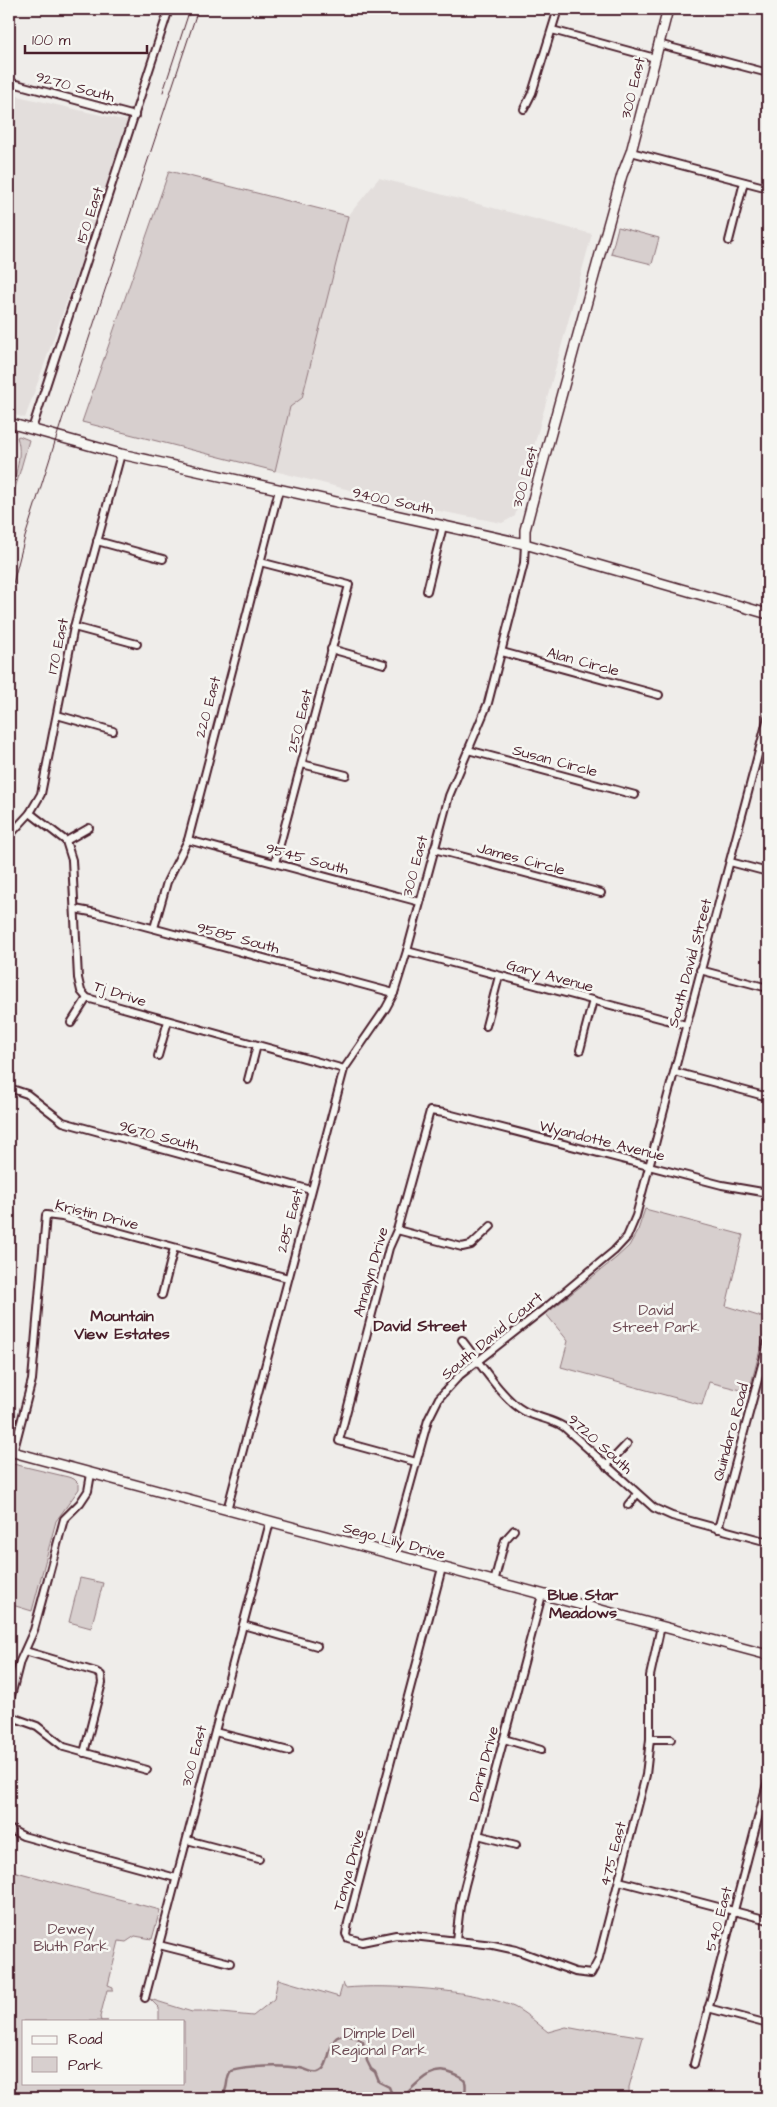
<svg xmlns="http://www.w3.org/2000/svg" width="777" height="2107" font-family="'Architects Daughter',sans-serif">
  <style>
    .built { fill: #e3dedc }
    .green { fill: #d7cfce; stroke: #90777c }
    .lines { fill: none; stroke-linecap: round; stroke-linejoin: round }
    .stream { stroke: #8a6f74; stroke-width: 2.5 }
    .street-casing { stroke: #4a1f2b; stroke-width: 10 }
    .secondary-casing { stroke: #4a1f2b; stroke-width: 12 }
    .street { stroke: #f6f6f2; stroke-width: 6 }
    .secondary { stroke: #f6f6f2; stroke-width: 9 }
    .tram { stroke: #4a1f2b; stroke-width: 1 }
    .labels { text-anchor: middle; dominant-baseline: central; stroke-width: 5; stroke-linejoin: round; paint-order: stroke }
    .street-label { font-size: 15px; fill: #4a1f2b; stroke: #f6f6f2 }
    .park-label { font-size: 15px; fill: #6d4b54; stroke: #f6f6f2 }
    .neighbourhood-label { font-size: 16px; font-weight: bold; fill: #4a1f2b; stroke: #f6f6f2 }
  </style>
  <rect width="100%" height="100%" fill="#efedea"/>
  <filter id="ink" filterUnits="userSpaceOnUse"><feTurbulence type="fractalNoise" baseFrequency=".02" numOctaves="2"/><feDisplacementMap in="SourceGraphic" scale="10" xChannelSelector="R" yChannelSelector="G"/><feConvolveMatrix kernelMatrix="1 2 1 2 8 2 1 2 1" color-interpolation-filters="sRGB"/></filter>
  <g filter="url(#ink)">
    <g class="built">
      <polygon points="9,94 131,122 25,418 9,413"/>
      <polygon points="169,171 348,216 379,178 592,234 515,516 502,523 413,506 82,422"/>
    </g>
    <g class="green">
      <polygon points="169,171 348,216 302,398 290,407 275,471 82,422"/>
      <polygon points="618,227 659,238 652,264 611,254"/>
      <path d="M19,436l10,4 -20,70c0,-25 16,-49 8,-73z"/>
      <polygon points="645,1209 743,1235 726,1306 768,1319 749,1392 709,1382 702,1405 561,1367 568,1341 546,1314 616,1258 629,1246 638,1230"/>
      <polygon points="9,1463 68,1477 74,1479 79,1484 79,1489 56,1521 32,1611 9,1604"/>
      <polygon points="80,1578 103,1583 91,1628 69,1622"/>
      <path d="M9,1870l151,40 -8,29 -17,-3 -9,6 -7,-1 -11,44 5,2v3h-6l-7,27 1,4h7h-84v62h160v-62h-25v-13l-9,-9 42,13h18l43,4 21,-17 4,-20 61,18 4,-14 2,5c41,-4 129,1 169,19 12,6 24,17 34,25l18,-5 16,3 14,-1 47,8 -14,50v8l4,3h-624z"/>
    </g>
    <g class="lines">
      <path class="stream" d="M219,2098c12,-9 5,-19 12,-27 21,-5 48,-6 69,-3 7,1 12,6 18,4 17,-6 5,-42 32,-36 5,1 10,2 13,6l4,19 4,8 4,3 4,10 10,5 4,10h10c15,-14 28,-33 50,-23 17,7 12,8 12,24"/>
      <g class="street-casing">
        <g id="street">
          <polyline points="552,30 655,58"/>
          <polyline points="658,44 768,73"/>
          <polyline points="9,82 135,116"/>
          <polyline points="524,109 532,93 558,9"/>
          <polyline points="631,152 768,188"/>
          <polyline points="729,241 744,182"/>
          <polyline points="32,429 169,9"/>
          <polyline points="97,541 163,559"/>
          <polyline points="260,562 349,585 275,863"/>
          <polyline points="427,591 443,526"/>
          <polyline points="74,627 137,644"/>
          <polyline points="331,649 384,664"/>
          <polyline points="502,652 659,695"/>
          <polyline points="57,715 113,731"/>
          <polyline points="468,750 635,795"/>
          <polyline points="302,764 346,775"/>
          <polyline points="30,813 66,841 72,860 78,978 81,991 87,998 344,1069"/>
          <polyline points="9,836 30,813 41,794 74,627 121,454"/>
          <polyline points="188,840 420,902"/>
          <polyline points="66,841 89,828"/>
          <polyline points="434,849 601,893"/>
          <polyline points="730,862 768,872"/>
          <polyline points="75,909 96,913 394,993"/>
          <polyline points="154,928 167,882 188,840 279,490"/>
          <polyline points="407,951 686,1025"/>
          <polyline points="700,970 768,988"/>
          <polyline points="71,1023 87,998"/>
          <polyline points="486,1026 499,976"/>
          <polyline points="580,1050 593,1000"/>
          <polyline points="158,1056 168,1021"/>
          <polyline points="675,1072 768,1097"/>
          <polyline points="248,1080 257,1045"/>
          <polyline points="9,1088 27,1094 63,1122 311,1190"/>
          <polyline points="397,1230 462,1247 471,1245 491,1226"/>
          <polyline points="162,1295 174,1248"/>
          <path d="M462,1340c16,20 40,59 62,71 13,7 28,8 40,16l90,81 18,8 96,26"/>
          <polyline points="13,1453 32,1380 46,1215 62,1217 288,1278"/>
          <polyline points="416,1462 339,1441 389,1248 397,1230 430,1111 444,1113 722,1185 768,1193"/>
          <polyline points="606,1466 627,1444"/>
          <polyline points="628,1505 637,1494"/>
          <polyline points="227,1510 344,1069 386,1008 394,993 407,951 449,796 488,703 524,563 525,544"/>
          <polyline points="718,1529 768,1342"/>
          <polyline points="391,1554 428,1420 439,1398 460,1375 549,1305 614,1251 627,1237 636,1216 768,717"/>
          <polyline points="442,1568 348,1923 346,1934 348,1938 362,1942 396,1935 413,1936 493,1945 516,1950 575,1972 591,1974 598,1961 646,1775 650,1739 650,1676 661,1626"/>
          <polyline points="494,1582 505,1540 514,1530"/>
          <polyline points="243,1625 317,1646"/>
          <polyline points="25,1651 96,1672 101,1675 102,1683 84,1753"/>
          <polyline points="9,1704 20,1661 34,1630 64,1519 80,1503 88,1491 91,1474"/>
          <polyline points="9,1716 37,1726 64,1747 147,1770"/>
          <polyline points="215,1732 289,1751"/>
          <polyline points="504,1739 541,1750"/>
          <polyline points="650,1739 671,1739"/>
          <polyline points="9,1829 23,1836 176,1878"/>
          <polyline points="478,1835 516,1845"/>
          <polyline points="187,1840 259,1859"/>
          <polyline points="619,1881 768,1920"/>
          <polyline points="456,1940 460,1906 465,1885 542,1595"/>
          <polyline points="159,1945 230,1963"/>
          <polyline points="145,1998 270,1522"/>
          <polyline points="708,2008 768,2024"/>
          <polyline points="694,2064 768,1780"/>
        </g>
      </g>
      <g class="secondary-casing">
        <g id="secondary">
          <polyline points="9,423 121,454 525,544 768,614"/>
          <polyline points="525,544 525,530 536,488 600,254 622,175 631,152 668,9"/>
          <polyline points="9,1451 768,1655"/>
        </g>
      </g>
      <use href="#street" class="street"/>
      <use href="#secondary" class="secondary"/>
      <g class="tram">
        <polyline points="163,92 190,9"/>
        <polyline points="9,599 25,537 62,420 198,9"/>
      </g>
    </g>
  </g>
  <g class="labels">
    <g class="street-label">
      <text transform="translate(75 87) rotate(15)">9270 South</text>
      <text transform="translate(633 88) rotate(-76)">300 East</text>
      <text transform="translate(90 215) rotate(-72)">150 East</text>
      <text transform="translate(525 477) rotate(-75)">300 East</text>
      <text transform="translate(393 501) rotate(12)">9400 South</text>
      <text transform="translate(58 646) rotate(-78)">170 East</text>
      <text transform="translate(583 662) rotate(15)">Alan Circle</text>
      <text transform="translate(208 707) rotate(-75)">220 East</text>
      <text transform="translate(300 721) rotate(-76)">250 East</text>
      <text transform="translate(555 761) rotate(15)">Susan Circle</text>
      <text transform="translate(307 859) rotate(15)">9545 South</text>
      <text transform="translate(521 859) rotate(15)">James Circle</text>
      <text transform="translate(415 866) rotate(-75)">300 East</text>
      <text transform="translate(238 938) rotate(15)">9585 South</text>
      <text transform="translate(690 963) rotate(-75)">South David Street</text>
      <text transform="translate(550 976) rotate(15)">Gary Avenue</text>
      <text transform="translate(120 994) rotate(18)">Tj Drive</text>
      <text transform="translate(159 1136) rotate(15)">9670 South</text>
      <text transform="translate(602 1141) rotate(14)">Wyandotte Avenue</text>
      <text transform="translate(97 1215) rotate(14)">Kristin Drive</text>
      <text transform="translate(290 1221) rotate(-75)">285 East</text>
      <text transform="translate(371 1272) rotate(-74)">Annalyn Drive</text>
      <text transform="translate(492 1336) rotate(-40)">South David Court</text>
      <text transform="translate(731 1432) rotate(-75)">Quindaro Road</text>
      <text transform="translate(600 1444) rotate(42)">9720 South</text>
      <text transform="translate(394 1541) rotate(15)">Sego Lily Drive</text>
      <text transform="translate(194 1756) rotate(-75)">300 East</text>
      <text transform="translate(484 1764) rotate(-75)">Darin Drive</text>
      <text transform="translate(613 1854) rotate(-75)">475 East</text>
      <text transform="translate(349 1870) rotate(-75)">Tonya Drive</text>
      <text transform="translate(719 1919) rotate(-75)">540 East</text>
    </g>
    <g class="park-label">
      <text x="656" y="1310">David<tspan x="656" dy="17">Street Park</tspan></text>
      <text x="71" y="1929">Dewey<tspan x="71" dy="17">Bluth Park</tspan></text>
      <text x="379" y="2033">Dimple Dell<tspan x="379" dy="17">Regional Park</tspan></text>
    </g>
    <g class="neighbourhood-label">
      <text x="122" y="1316">Mountain<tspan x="122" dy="18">View Estates</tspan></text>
      <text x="420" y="1326">David Street</text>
      <text x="583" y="1595">Blue Star<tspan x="583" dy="18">Meadows</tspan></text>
    </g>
  </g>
  <rect width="777" height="2107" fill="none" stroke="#f6f6f2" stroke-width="30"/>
  <rect x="15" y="15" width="747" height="2077" fill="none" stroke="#4a1f2b" stroke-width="2" filter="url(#ink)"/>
  <rect x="22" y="2020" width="162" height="65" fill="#f6f6f2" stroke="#b1a0a2"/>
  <rect x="32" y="2036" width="25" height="8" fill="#f6f6f2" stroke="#b1a0a2"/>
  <text x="68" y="2044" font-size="15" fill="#4a1f2b">Road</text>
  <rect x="32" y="2057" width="25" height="15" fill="#d7cfce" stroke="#b1a0a2"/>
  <text x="68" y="2070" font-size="15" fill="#4a1f2b">Park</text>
  <path d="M25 45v8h122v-8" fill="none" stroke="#4a1f2b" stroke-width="2.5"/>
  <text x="32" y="45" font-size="15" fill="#4a1f2b" stroke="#f6f6f2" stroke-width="4" paint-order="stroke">100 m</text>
</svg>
